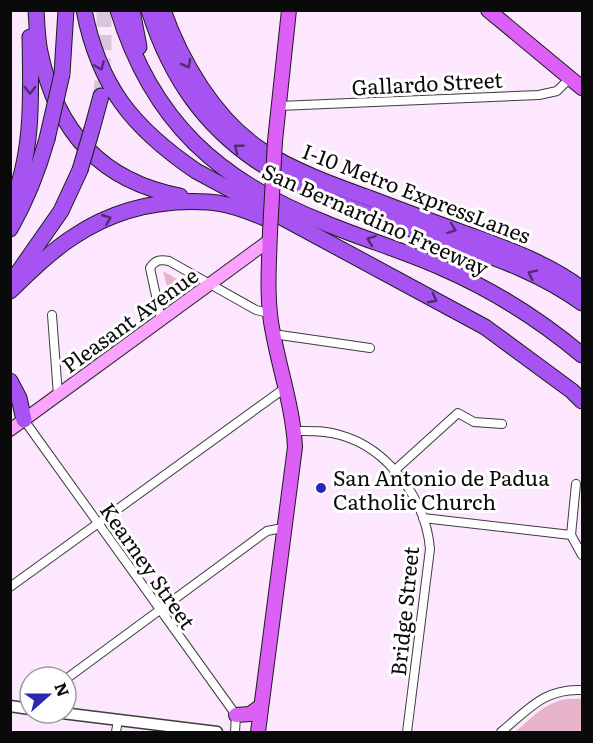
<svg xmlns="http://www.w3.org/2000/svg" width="593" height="743" font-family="Literata,serif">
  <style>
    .green { fill: #e7b3ca }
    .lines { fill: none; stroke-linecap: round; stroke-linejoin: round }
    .motorway-tunnel { stroke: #d8c6da; stroke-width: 15; stroke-dasharray: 15 8; stroke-linecap: butt }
    .minor-casing { stroke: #3d3d3d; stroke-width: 10 }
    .tertiary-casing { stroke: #3d3d3d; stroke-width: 13 }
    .secondary-casing { stroke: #2c2c2c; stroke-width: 14 }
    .primary-casing { stroke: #1b1b1b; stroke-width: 16 }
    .motorway-casing { stroke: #1b1b1b; stroke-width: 17 }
    .minor { stroke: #fff; stroke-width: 8 }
    .tertiary { stroke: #fff; stroke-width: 10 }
    .secondary { stroke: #faa4fd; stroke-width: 12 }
    .primary { stroke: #dc60f5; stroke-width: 14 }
    .motorway { stroke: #a753f1; stroke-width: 15 }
    .primary-bridge-casing { stroke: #1b1b1b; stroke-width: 16; stroke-linecap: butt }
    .motorway-bridge-casing { stroke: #1b1b1b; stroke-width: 17; stroke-linecap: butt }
    .primary-bridge { stroke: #dc60f5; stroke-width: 14 }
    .motorway-bridge { stroke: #a753f1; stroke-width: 15 }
    .oneway { stroke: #512b72 }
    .poi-dot { fill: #2a27b5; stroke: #fff; stroke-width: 2 }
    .labels { text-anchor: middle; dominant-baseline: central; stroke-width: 6; stroke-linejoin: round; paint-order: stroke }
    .street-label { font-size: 21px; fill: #0a0a0a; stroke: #fff }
    .poi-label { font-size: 21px; fill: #0a0a0a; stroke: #fff; text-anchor: start }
  </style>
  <rect width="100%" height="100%" fill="#fce7ff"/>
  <g class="green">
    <polygon points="163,271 187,285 170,298"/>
    <path d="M582,699v33h-67c23,-19 34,-36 67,-33z"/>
  </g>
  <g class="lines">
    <polyline class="motorway-tunnel" points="101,96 104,49 104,10"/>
    <g class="minor-casing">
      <g id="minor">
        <polyline points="279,106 539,95 557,91 570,78"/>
        <polyline points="52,315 58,395"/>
        <path d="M161,319l-11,-51c5,-8 10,-9 19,-7l87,49 13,3"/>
        <polyline points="273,334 370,348"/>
        <polyline points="24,420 236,715 235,732"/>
        <path d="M294,431c15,0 31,-1 46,4 48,13 86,65 90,114l-23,183"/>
        <polyline points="394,471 458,413 474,422 502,424"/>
        <polyline points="576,484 571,535 582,555"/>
        <polyline points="423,518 571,535"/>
        <polyline points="10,587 285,388"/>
        <polyline points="66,679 267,531 283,528"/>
        <polyline points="116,732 118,720"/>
        <path d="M501,732c27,-22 43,-44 81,-42"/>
      </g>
    </g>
    <g class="tertiary-casing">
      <g id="tertiary">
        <polyline points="10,706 30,709"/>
        <polyline points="62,713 217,732"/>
      </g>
    </g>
    <g class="secondary-casing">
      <polyline id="secondary" points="10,430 270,240"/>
    </g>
    <g class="primary-casing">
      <g id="primary">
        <polyline points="488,10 582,88"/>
        <polyline points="275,141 289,10"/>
        <polyline points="236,715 250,714 261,706"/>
        <path d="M258,732l37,-285c-2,-39 -15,-76 -22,-114 -7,-33 -4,-67 -3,-101"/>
      </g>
    </g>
    <g class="motorway-casing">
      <g id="motorway">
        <path d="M36,10c1,14 1,28 4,42 16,78 60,129 140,144"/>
        <path d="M84,10c15,77 49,118 112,161l289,156 87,64 10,10"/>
        <path d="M118,10c34,112 101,171 207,213 38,16 77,27 115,44 51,22 99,52 142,88"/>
        <polyline points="132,10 139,47"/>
        <path d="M149,10c50,159 166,185 306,234 45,15 89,31 127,59"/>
        <path d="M163,10c18,52 52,109 98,140 33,21 72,35 108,48 34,13 69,26 103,38 38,14 77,28 110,53"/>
        <polyline points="62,74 66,10"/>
        <polyline points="92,129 101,96"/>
        <path d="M10,208c24,-54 21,-113 20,-171"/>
        <path d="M10,229c16,-28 28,-58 37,-90"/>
        <polyline points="17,274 61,211 80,170"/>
        <path d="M10,291c20,-19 40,-39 63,-54 40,-27 87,-38 135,-35 21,1 43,10 61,18"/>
        <polyline points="10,381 19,398 24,420"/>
      </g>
    </g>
    <use href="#minor" class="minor"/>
    <use href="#tertiary" class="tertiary"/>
    <use href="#secondary" class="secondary"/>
    <use href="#primary" class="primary"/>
    <use href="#motorway" class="motorway"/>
    <g class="primary-bridge-casing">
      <polyline id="primary-bridge" points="270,232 275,141"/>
    </g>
    <g class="motorway-bridge-casing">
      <g id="motorway-bridge">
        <polyline points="47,139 62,74"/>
        <polyline points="80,170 92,129"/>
      </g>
    </g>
    <use href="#primary-bridge" class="primary-bridge"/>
    <use href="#motorway-bridge" class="motorway-bridge"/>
  </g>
  <defs><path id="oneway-chevron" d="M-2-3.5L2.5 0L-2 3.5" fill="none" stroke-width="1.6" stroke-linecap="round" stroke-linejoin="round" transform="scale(1.5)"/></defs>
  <g class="oneway">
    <use href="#oneway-chevron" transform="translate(187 64) rotate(61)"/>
    <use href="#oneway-chevron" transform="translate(100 66) rotate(67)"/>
    <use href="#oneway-chevron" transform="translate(30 90) rotate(90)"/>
    <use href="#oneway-chevron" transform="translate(238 148) rotate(-142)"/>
    <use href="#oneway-chevron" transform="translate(107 219) rotate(-22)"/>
    <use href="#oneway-chevron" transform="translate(452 229) rotate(20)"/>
    <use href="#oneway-chevron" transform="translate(371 240) rotate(-160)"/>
    <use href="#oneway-chevron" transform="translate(532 274) rotate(-154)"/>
    <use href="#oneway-chevron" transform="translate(433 299) rotate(28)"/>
  </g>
  <circle class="poi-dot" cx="321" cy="488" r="6"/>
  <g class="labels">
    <g class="street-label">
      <text transform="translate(427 82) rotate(-3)">Gallardo Street</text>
      <text transform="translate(417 192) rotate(21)">I-10 Metro ExpressLanes</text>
      <text transform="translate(376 218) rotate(24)">San Bernardino Freeway</text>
      <text transform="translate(129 319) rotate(-36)">Pleasant Avenue</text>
      <text transform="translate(149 565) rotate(55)">Kearney Street</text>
      <text transform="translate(403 611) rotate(-84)">Bridge Street</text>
    </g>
    <g class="poi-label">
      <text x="333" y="476">San Antonio de Padua<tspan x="333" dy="24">Catholic Church</tspan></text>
    </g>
  </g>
  <rect width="593" height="743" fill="none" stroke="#0a0a0a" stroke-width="24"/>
  <g transform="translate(48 695) rotate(69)"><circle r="28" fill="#ffffff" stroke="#9d9d9d" stroke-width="1.5"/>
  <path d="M0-4.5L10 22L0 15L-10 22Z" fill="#2a27b5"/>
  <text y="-9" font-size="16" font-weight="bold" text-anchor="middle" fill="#0a0a0a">N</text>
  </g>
</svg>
